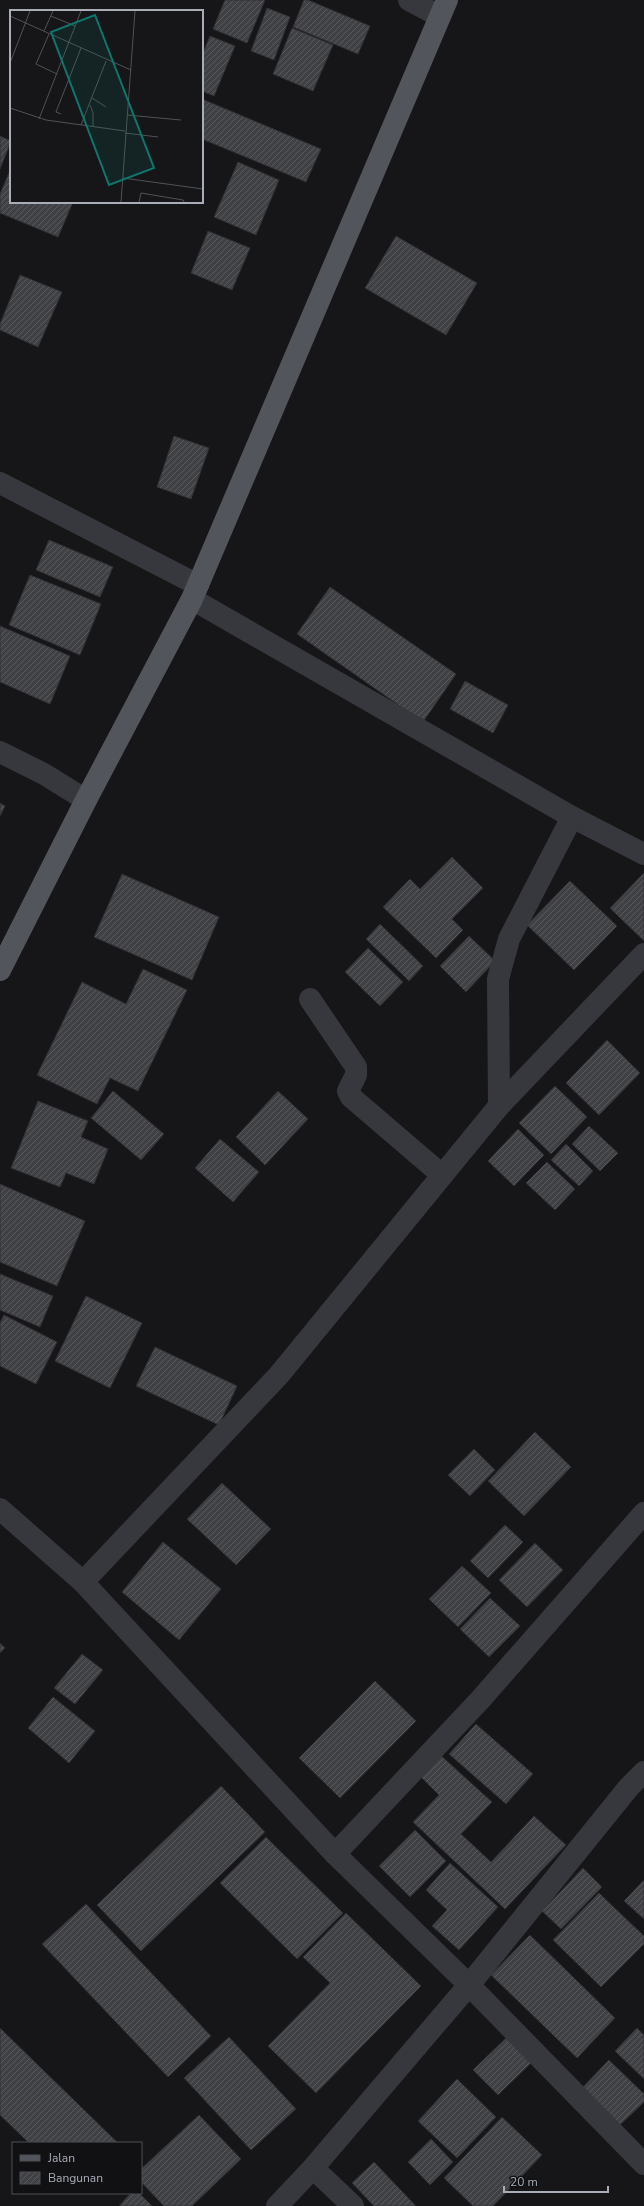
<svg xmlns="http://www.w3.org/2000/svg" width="644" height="2206" font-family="'Nunito Sans',sans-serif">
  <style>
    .building { fill: url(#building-hatch); stroke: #303034 }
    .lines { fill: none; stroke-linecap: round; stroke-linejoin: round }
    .street { stroke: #37383d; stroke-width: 22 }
    .primary { stroke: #53555c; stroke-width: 22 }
    .inset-road { fill: none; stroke: #505258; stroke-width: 1 }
    .view { fill: #0f766e; fill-opacity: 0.15; stroke: #0f766e; stroke-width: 2 }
    .inset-edge { fill: none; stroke: #a8adb8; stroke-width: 2 }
  </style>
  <defs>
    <pattern id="building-hatch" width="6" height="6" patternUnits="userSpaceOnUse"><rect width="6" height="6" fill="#404145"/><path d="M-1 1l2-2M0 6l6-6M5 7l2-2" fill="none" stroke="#595a5e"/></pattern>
  </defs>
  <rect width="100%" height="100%" fill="#161618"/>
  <g class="building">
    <polygon points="225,0 265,0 247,43 213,29"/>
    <polygon points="304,0 308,0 370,26 358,54 293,27"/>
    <polygon points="267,8 290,17 274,60 251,51"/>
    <polygon points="292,28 333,45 313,91 273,74"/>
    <polygon points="210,36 235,46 214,96 202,91 202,55"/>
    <polygon points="202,99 321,149 306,182 202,139"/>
    <polygon points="0,136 11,141 0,169"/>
    <polygon points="238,162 279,180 256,235 214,217"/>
    <polygon points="11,168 11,202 73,202 58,237 0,213 0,194"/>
    <polygon points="208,231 250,248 232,290 191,273"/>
    <polygon points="396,236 477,283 446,335 365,288"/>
    <polygon points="20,275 62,292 38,347 0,330 0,324"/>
    <polygon points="174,436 209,448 191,499 157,487"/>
    <polygon points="49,540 113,567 100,597 36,570"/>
    <polygon points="30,575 101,604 80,655 9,625"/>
    <polygon points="330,587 456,674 423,722 297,634"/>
    <polygon points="0,626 70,656 50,704 0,682"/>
    <polygon points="465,681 508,705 493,733 450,709"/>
    <polygon points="0,803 5,806 0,816"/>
    <polygon points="452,857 483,888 452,919 463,930 436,958 383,907 410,879 420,889"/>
    <polygon points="644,873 644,941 610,908"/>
    <polygon points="122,874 219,917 192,980 94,937"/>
    <polygon points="570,881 617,926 574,970 527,925"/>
    <polygon points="380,924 423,966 409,981 366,939"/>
    <polygon points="469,936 495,961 466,992 440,966"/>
    <polygon points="368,948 403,982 380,1006 345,972"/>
    <polygon points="143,969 187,990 138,1091 110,1078 97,1104 37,1075 82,982 126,1004"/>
    <polygon points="607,1040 640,1073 599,1115 566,1083"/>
    <polygon points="555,1086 587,1117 551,1154 519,1123"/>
    <polygon points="113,1091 164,1134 141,1160 91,1118"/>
    <polygon points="278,1091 308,1119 265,1165 236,1137"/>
    <polygon points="38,1101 88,1121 81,1137 108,1149 94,1184 66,1173 60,1187 11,1168"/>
    <polygon points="589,1126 618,1153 600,1171 572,1144"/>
    <polygon points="518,1129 544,1155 514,1186 488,1161"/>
    <polygon points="220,1139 259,1172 233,1202 195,1168"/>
    <polygon points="566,1144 593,1171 579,1186 551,1160"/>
    <polygon points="547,1162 575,1189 555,1210 526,1183"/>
    <polygon points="0,1184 85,1221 57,1286 0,1262"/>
    <polygon points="0,1274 53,1296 40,1327 0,1310"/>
    <polygon points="86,1296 142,1323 110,1388 55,1361"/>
    <polygon points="4,1315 57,1342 36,1384 0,1366 0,1323"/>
    <polygon points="155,1347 237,1386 219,1425 136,1386"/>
    <polygon points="535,1432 571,1467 524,1516 488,1481"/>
    <polygon points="474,1449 495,1470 470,1496 448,1475"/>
    <polygon points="222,1483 271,1529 236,1565 187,1519"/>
    <polygon points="505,1525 523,1542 488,1578 470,1561"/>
    <polygon points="163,1542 221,1589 179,1640 122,1592"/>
    <polygon points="535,1543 563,1570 527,1607 499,1580"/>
    <polygon points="462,1566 491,1593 458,1627 429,1599"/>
    <polygon points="490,1598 520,1626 489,1657 460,1629"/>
    <polygon points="0,1643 5,1648 0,1653"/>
    <polygon points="82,1654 103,1670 75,1704 54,1688"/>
    <polygon points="375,1681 416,1721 340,1798 299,1758"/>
    <polygon points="53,1697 95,1731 69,1763 28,1728"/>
    <polygon points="476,1724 533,1774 506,1804 449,1754"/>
    <polygon points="437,1752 492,1802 461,1834 491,1862 534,1816 566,1845 505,1909 413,1822 439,1795 417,1773"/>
    <polygon points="221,1786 265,1832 141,1951 97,1905"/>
    <polygon points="415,1830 446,1861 410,1897 379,1866"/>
    <polygon points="266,1837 343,1913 297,1959 220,1883"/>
    <polygon points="450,1863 498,1907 459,1950 432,1926 447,1910 426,1890"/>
    <polygon points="583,1868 602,1887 561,1929 542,1911"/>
    <polygon points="644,1880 644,1919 624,1901"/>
    <polygon points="599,1893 644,1936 644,1944 601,1987 553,1940"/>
    <polygon points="86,1904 211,2036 168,2077 42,1944"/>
    <polygon points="346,1913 421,1986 316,2093 268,2046 330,1983 303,1957"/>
    <polygon points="530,1935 615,2018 577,2058 491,1975"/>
    <polygon points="0,2028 118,2143 29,2143 0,2115"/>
    <polygon points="637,2028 644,2035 644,2079 615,2051"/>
    <polygon points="229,2037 296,2109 251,2150 184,2078"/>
    <polygon points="506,2038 531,2063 498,2095 473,2070"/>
    <polygon points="609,2060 644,2094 644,2102 619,2126 581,2089"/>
    <polygon points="457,2079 496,2117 457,2158 418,2121"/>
    <polygon points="199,2115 241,2159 192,2206 164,2206 141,2182 141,2169"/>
    <polygon points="502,2117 542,2155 493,2206 473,2206 444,2178"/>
    <polygon points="431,2139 453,2162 430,2185 408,2162"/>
    <polygon points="374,2162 416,2206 374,2206 352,2183"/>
    <polygon points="131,2193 139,2193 152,2206 119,2206"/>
  </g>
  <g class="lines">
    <g class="street">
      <polyline points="409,0 439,16"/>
      <polyline points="0,483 198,585"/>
      <polyline points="192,599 572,817 644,854"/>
      <polyline points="0,752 44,774 86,800"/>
      <polyline points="310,999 356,1067 356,1075 348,1091 351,1097 442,1175"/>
      <polyline points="499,1106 498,979 509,939 572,817"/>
      <polyline points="0,1509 83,1582 335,1854 469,1985 644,2164"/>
      <polyline points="83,1582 279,1375 499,1106 644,954"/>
      <polyline points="335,1854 480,1700 644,1513"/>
      <polyline points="313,2168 353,2206"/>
      <polyline points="277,2206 313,2168 469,1985 629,1787 644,1772"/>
    </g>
    <polyline class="primary" points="0,970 86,800 192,599 447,0"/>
  </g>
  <g transform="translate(10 10)">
    <rect width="193" height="193" fill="#161618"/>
    <path class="inset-road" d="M0,6l121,54M41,6l24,10M34,21l9,-20M39,24l-13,30 21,10M0,53l20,-52M82,88l14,9M80,95l3,8v13M0,98l36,12 79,11M51,104l-5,-2 25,-64M117,105l54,5M29,109l42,-108M71,115l25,-64M115,123l33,4M113,168l80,11M111,192l14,-191M129,192l2,-9 42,7 1,2"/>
    <path class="view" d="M85,5l59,153 -45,17 -58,-153z"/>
    <rect width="193" height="193" class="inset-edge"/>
  </g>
  <rect x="12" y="2142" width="130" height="52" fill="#111113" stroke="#4d4f55"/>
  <rect x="20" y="2155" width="20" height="6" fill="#53555c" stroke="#4d4f55"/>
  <text x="48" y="2162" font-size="12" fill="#a8adb8">Jalan</text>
  <rect x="20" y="2172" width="20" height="12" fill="url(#building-hatch)" stroke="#4d4f55"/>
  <text x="48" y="2182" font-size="12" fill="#a8adb8">Bangunan</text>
  <path d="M504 2186v6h104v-6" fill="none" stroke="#a8adb8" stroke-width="2"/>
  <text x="510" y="2186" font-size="12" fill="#a8adb8" stroke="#111113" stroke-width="3" paint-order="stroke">20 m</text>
</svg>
